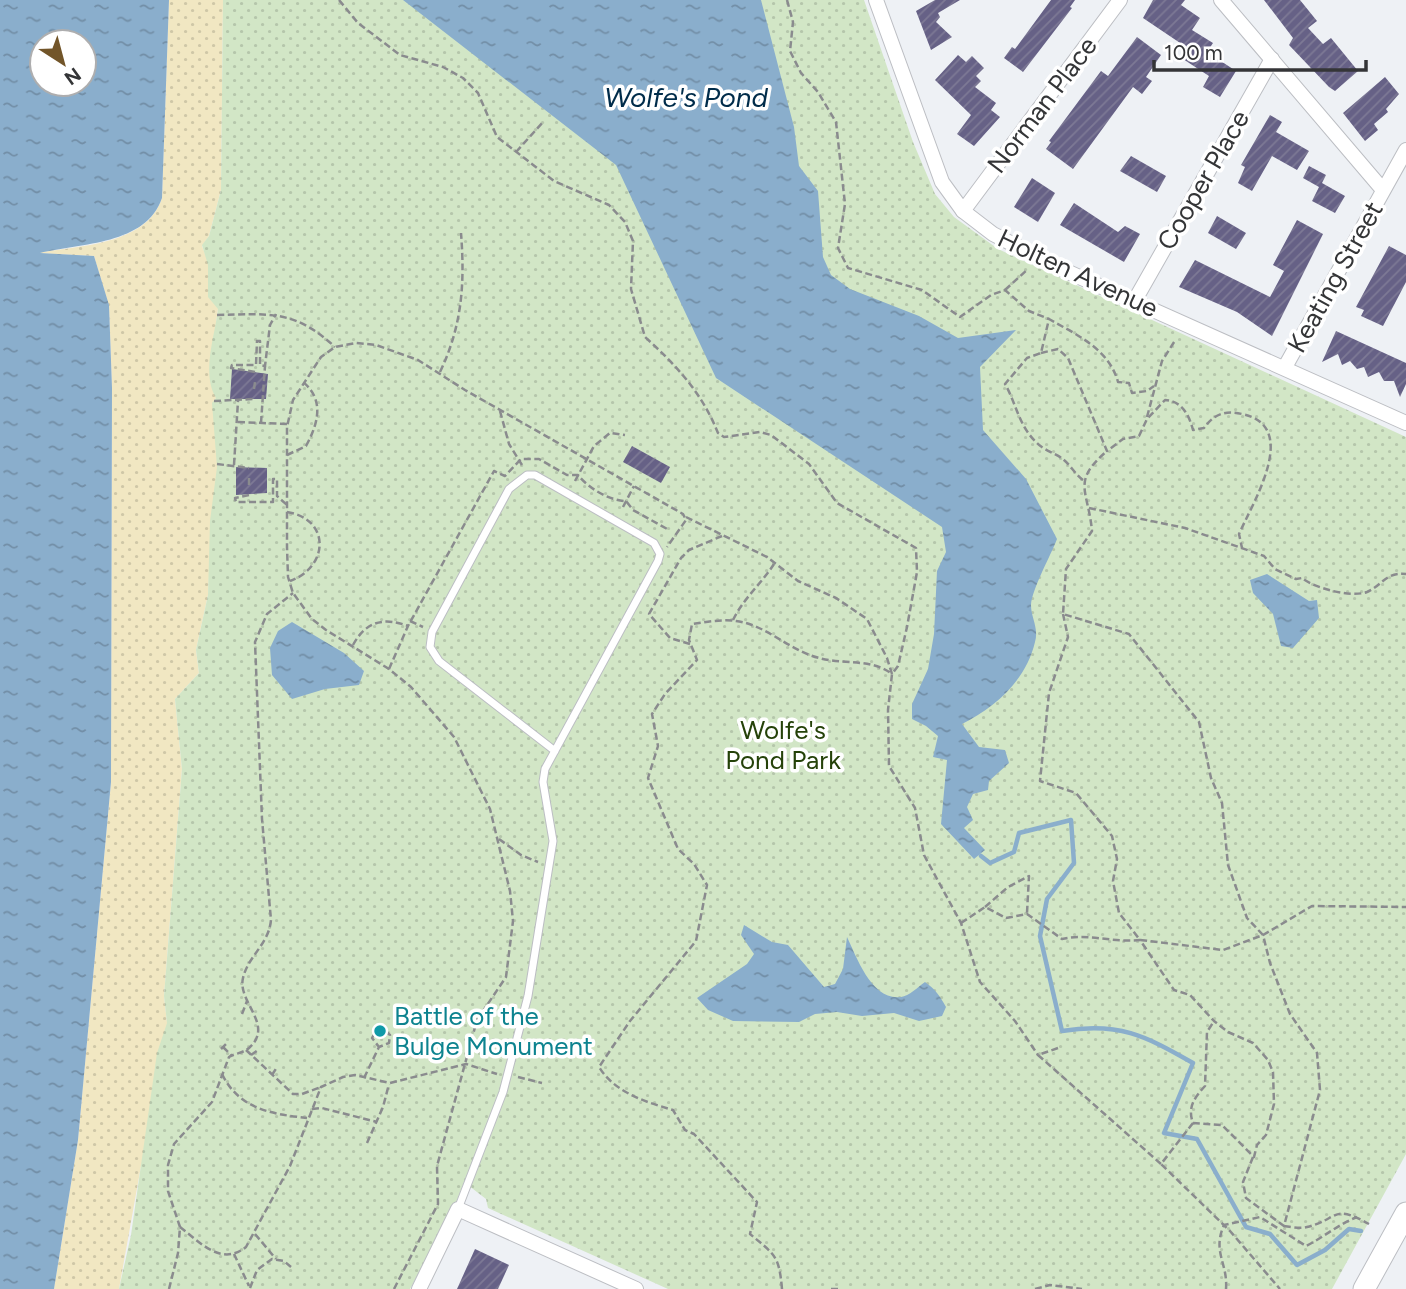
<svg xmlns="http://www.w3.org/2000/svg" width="1406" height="1289" font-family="Figtree,sans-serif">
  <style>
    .sand { fill: url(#sand-dots); fill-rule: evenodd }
    .park { fill: url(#park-dots) }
    .water { fill: url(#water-ripples); fill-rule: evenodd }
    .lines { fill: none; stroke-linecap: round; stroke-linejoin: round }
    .stream { stroke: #8aaecc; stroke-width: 4.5 }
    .building { fill: url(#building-hatch) }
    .service-casing { stroke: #bcbec3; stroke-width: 9 }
    .minor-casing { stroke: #bcbec3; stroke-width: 16 }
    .primary-casing { stroke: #bcbec3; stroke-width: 23 }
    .path { stroke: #8a8b8e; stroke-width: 2.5; stroke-dasharray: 7 3.5; stroke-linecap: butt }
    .service { stroke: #fff; stroke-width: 7 }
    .minor { stroke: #fff; stroke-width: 14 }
    .primary { stroke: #fff; stroke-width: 21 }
    .culture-dot { fill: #0f9aa8; stroke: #fff; stroke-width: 2.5 }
    .labels { text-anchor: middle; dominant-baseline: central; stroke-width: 7; stroke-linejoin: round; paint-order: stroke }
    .street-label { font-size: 26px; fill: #343537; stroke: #fff }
    .park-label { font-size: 26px; fill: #254209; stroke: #fff }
    .culture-label { font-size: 26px; fill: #0d838f; stroke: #fff; text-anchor: start }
    .water-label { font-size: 28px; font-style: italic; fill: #002c4a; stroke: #fff }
  </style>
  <defs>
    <pattern id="sand-dots" width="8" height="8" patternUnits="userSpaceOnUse" patternTransform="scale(1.75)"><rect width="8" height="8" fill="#f1e7c2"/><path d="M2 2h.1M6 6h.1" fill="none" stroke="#cfc7a7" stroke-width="1.8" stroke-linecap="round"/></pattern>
    <pattern id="park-dots" width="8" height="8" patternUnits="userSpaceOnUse" patternTransform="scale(1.75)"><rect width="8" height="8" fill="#d2e6c6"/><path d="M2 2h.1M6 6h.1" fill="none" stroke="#b5c6ab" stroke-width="1.8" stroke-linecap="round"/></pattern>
    <pattern id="water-ripples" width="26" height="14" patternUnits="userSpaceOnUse" patternTransform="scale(1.75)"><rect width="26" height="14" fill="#8aaecc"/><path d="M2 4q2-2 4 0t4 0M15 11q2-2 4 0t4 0" fill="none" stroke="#728ea6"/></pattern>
    <pattern id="building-hatch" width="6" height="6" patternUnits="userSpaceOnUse" patternTransform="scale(1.75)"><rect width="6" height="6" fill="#666186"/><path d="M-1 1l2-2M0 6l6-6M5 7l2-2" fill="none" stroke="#7d7995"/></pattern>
  </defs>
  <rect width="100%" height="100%" fill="#eef1f5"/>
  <path class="sand" d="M169,0h54l-2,190 -12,46 -7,10 7,18 14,-30 5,-29 4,-3c33,19 -28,66 3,100l18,3 6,5 -41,-1 -2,14 8,-4 31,-2 -3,5 -21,4 -2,73 -13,-1 -3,5 14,1 -1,25 8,1 -1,33h-16v4l17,1 -3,103 5,28 -12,21 7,70 -10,53 8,59 -8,11 5,14 -11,34 -1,29 6,21 -12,84 -16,34 -18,25 -6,20 -8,74v99l-5,2 -13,-11 -1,-72 -22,123h-65l24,-149 33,-358 1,-394 -3,-82 -15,-50 -58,-3c42,-7 111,-8 126,-55zM213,503l4,64 -6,56 6,37 -8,83 4,54 -2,38 -10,44 5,58 -6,41 -33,44 -3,-26 18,-227 -7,-70 24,-26 -3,-23 12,-55z"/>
  <path class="park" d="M223,0h641l49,142 22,52 19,23 44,32 408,188v717l-74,135h-664l-180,-81 -2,-9 -22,-17 -12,31 -42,76h-291l12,-54 26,-182 10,-30 -3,-27 18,-227 -7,-70 24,-26 -3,-23 12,-55 2,-74 7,-54 -5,-64 4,-5c-15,-25 -1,-62 2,-89l-10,-12v-32l-6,-20 7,-9 12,-46z"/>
  <g class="water">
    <path d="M0,0h169l-7,198c-16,47 -81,45 -122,55l54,3 15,49 3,83 -1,394 -33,358 -24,149h-54zM42,42h42v42h-42z"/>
    <path d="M403,0h358l33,127 5,39 19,25 5,66 8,18 19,14 69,27 39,22 58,-8 -36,37 3,63 43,49 31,60c-6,16 -25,50 -26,66 0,13 8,23 4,37 -9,38 -39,65 -73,82l17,23 26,3 4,13 -20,18 -1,9 -15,4 -6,13 6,13 -9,8 21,22 -11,9 -33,-35 6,-64 -14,-3 5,-21 -12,-10 -14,-7v-15l16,-35 6,-35 3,-63 9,-19 -4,-25 -226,-149 -100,-213z"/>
    <polygon points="1267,574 1309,601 1317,600 1319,618 1293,648 1281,646 1273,614 1253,593 1250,580"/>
    <polygon points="292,622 344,653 364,671 359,685 325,689 292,699 272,675 270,648 278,631"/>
    <path d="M744,925l28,17 16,3 36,42 11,-3 8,-15 4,-32c10,21 25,64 54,60 8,-1 17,-10 24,-15 10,7 15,14 21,25l-4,9 -23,5 -25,-8 -32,3 -25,-4 -22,2 -16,8 -66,-1 -25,-11 -11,-12 50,-34 7,-10 -13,-19z"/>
  </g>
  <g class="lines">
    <path class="stream" d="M981,856l9,7 24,-11 5,-19 52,-13 3,43 -27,36 -7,37 22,95c57,-9 82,4 131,32l-29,70 33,6 49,88 24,7 27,31 28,-15 24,-21 12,2"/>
  </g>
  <g class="building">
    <polygon points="935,0 960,0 938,13 940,17 936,22 952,37 931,50 916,11"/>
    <polygon points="1051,0 1075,0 1070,7 1072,8 1023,72 1004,58 1012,47 1015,49"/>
    <polygon points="1153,0 1185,0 1181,5 1200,18 1192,30 1213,43 1207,52 1236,71 1220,97 1203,87 1209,76 1183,59 1189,49 1143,18"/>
    <polygon points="1264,0 1300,0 1317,21 1308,28 1323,44 1331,38 1358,71 1335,91 1329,87 1289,45 1293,38"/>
    <polygon points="1137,37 1161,55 1146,77 1152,81 1142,94 1133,87 1073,169 1046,149 1051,142 1049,141 1101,71 1108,76"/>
    <polygon points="958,55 966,62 972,56 984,68 976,76 981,81 975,87 996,103 991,110 1000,117 974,146 957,134 971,115 935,80"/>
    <polygon points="1385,77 1399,94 1386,109 1388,112 1374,124 1378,130 1365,141 1343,113"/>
    <polygon points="1270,115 1282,122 1276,132 1309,151 1297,170 1272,156 1252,191 1238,183 1245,167 1241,165"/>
    <polygon points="1131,156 1166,176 1157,192 1120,171"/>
    <polygon points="1309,166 1326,175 1322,183 1345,196 1335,213 1312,201 1319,187 1303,178"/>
    <polygon points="1032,178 1055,193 1038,222 1014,207"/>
    <polygon points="1074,203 1118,232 1125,226 1140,234 1124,262 1060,225"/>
    <polygon points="1217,216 1246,233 1236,249 1208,233"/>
    <polygon points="1297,220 1323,234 1272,336 1237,312 1179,287 1195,260 1270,297 1284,271 1273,265"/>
    <polygon points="1389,246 1406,255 1406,282 1383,326 1361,316 1364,310 1356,307"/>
    <polygon points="1336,331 1406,363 1406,384 1400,397 1394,381 1384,381 1379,372 1368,377 1364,367 1357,369 1350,361 1342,365 1338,354 1322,362"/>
    <polygon points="232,369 268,374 266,399 230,399"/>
    <polygon points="632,446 670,467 661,483 623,462"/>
    <polygon points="236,467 267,468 267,493 236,495"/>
    <polygon points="475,1249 509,1265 498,1289 457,1289"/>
  </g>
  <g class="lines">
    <g class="service-casing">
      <polyline id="service" points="458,1209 503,1092 528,996 553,841 543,782 545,769 658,561 660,554 654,543 535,475 527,475 509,489 432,632 430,647 439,661 555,751"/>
    </g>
    <g class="minor-casing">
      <g id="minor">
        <polyline points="876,0 942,182 963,211 993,234 1057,267 1406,423"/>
        <polyline points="1221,0 1383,190"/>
        <polyline points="963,211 1120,0"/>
        <polyline points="1135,300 1272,59"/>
        <polyline points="1285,367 1406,150"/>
        <polyline points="419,1289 458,1209 636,1289"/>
      </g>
    </g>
    <g class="primary-casing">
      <polyline id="primary" points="1364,1289 1406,1213"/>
    </g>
    <g class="path">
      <path d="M339,0l19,23 42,32 43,12 20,11 15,15 19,44 57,44 55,24 16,17 8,19 -2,48 14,48c32,29 57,56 73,96l6,4 36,-5 11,3 38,29 28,39 79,45 1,24 -10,55 -9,39 -6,8 -4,36 1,56 26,42 9,47 37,68 19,59 35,39 23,34"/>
      <polyline points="787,0 793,22 790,51 801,73 818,92 836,122 845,204 838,248 848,268 922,290 960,317 991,295 1005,290 1029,311 1049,319"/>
      <polyline points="516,152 544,121"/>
      <polyline points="1005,290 1028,269"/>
      <path d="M217,315c52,-1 77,-6 118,32"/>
      <path d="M1041,353l17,-4 10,9 39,93 16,-12 16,-3 8,-17 18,-19c17,1 24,15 28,30l11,-2c10,-14 21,-18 38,-14 59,12 11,88 -3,120l3,14"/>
      <polyline points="255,372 231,368 232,365 256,365 257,341 260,341 260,365 265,366 270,325 276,314"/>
      <path d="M440,372c22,-46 25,-88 21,-139"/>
      <polyline points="254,389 255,382"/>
      <polyline points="214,401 253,399"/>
      <polyline points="500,411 509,444 522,465"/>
      <polyline points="1147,417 1162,361 1176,339"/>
      <polyline points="238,422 287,424"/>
      <polyline points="261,423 265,366"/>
      <path d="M287,455l19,-9c12,-22 19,-46 -3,-64"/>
      <polyline points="217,464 249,468"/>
      <polyline points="234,465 238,401"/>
      <path d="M1083,480c-8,-6 -12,-14 -19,-20 -8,-7 -20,-9 -28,-18 -17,-16 -20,-39 -31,-58l22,-26 14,-5 8,-34c28,16 60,30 69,63l11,1 3,10 15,-2 7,-5"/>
      <polyline points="575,481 594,446 610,433 625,435"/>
      <polyline points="249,485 249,477"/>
      <polyline points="249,495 235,498 236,502 273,502 273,479 277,479 277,496 287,505"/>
      <polyline points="623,507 634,486"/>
      <path d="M1089,508l96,20 79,28 11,13 21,10 6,-1c12,10 49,20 65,14 16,-7 18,-20 39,-18"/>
      <path d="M287,512c44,7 42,55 3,69"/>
      <polyline points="686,517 767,557 798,581 836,598 867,619 887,658 892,674"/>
      <path d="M1063,614l5,23 -19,56 -9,88 36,12 36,43 5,23 -4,22 6,32 21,27 83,10 40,-15 -16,-17 -19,-53 -6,-62 -11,-25 -12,-56 -70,-88 -66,-20 3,-45 26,-38c-4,-42 -21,-49 15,-80"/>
      <path d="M733,620c10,-21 28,-36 41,-56"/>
      <polyline points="410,621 423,627"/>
      <polyline points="690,644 670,638 649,614 681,558 689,550 722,536"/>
      <path d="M353,645c13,-24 31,-28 55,-19"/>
      <path d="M389,669l19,-43 86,-155 11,5 16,-17h18l28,16h11c10,13 32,26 48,26l7,9 36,20"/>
      <polyline points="499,839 521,855 538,862"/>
      <polyline points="985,907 1008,887 1029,876 1027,913"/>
      <path d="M961,923l24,-16 21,11 21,-4 35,25c27,-6 51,4 78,1l34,50 16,5 24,26 14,11 25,11 15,17 5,12 1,32 -8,31 -9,10 -3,12 -32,-32 -29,-2c-6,-16 2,-26 12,-37l2,-54 7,-11"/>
      <polyline points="242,1014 247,1001"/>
      <polyline points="223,1047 232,1056"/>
      <polyline points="1058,1048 1038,1055 1161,1164"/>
      <polyline points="221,1049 226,1044"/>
      <polyline points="246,1050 293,1094 302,1094 321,1087"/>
      <polyline points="251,1055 258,1050"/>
      <path d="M222,1074c17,35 49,40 85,44"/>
      <polyline points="272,1075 277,1067"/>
      <polyline points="518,1077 542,1083"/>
      <polyline points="364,1078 379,1047 389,1043 390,1035 384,1030 376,1031 372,1038 379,1047"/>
      <polyline points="312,1109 322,1108 377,1122"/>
      <polyline points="1193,1123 1161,1164 1230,1231 1280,1289"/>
      <polyline points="367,1143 383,1107 389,1084"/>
      <polyline points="1253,1157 1243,1182 1246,1198 1284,1226 1320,1090 1317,1053 1290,1014 1270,963 1263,935 1312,906 1406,907"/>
      <path d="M1284,1226c7,1 16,3 23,1 33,-8 24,-24 62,-3"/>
      <path d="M180,1227c20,15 41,40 66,20l44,-81 31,-79 22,-10 12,-2 35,8 76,-19 31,10"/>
      <polyline points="255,1234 276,1259"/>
      <polyline points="234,1254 249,1286"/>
      <polyline points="250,1288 257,1270 272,1259 284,1261 291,1267"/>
      <path d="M169,1289l9,-36 2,-26 -12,-36v-26l6,-21 38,-42 17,-45c7,-4 14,-4 20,-9 26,-23 -12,-46 -6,-70 5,-22 26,-34 28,-58l-9,-101 -7,-177 12,-28 26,-21"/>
      <polyline points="394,1289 438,1204 437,1166 477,1020 506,977 513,921 510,891 490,809 454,737 411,687 389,669 326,630 312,619 293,593 288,577 287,547 287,427 293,400 321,357 335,347 356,343 376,345 418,360 465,390 683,514 686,520 667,547"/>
      <path d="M782,1289c-3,-34 -7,-34 -32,-55l7,-32 -63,-68 -9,-4 -12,-20c-27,-8 -58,-17 -74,-43l31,-46 66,-80 11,-56 -13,-21 -16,-15 -30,-71 10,-32 -6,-32 13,-20 32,-34 -8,-20 3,-16c14,-2 30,-5 44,-3 31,4 52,29 83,37 25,7 52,0 73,16"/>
      <polyline points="831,1289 840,1289"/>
      <polyline points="1035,1289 1050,1285 1082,1289"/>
      <path d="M1226,1289c2,-26 -14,-37 -2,-64l36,-8 46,29c18,-9 33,-22 51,-29"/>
    </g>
    <use href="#service" class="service"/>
    <use href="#minor" class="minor"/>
    <use href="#primary" class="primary"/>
  </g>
  <circle class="culture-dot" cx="380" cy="1031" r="7"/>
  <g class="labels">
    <g class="street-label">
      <text transform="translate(1042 105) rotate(-53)">Norman Place</text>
      <text transform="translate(1203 180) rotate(-60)">Cooper Place</text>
      <text transform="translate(1078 273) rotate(25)">Holten Avenue</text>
      <text transform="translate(1335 277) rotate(-61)">Keating Street</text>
    </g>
    <g class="park-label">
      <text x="783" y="730">Wolfe's<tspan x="783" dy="30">Pond Park</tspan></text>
    </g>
    <g class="culture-label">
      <text x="394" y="1016">Battle of the<tspan x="394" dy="30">Bulge Monument</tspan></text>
    </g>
    <g class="water-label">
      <text x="686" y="97">Wolfe's Pond</text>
    </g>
  </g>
  <g transform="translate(63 63) rotate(144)"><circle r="33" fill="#ffffff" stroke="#aeaeaf" stroke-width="2"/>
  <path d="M0-5L12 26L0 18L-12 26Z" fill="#725529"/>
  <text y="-10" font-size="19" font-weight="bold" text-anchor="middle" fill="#343537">N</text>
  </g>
  <path d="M1154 60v10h212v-10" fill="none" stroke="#343537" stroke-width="3.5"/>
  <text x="1164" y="60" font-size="21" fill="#343537" stroke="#ffffff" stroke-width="5" paint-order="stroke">100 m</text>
</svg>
